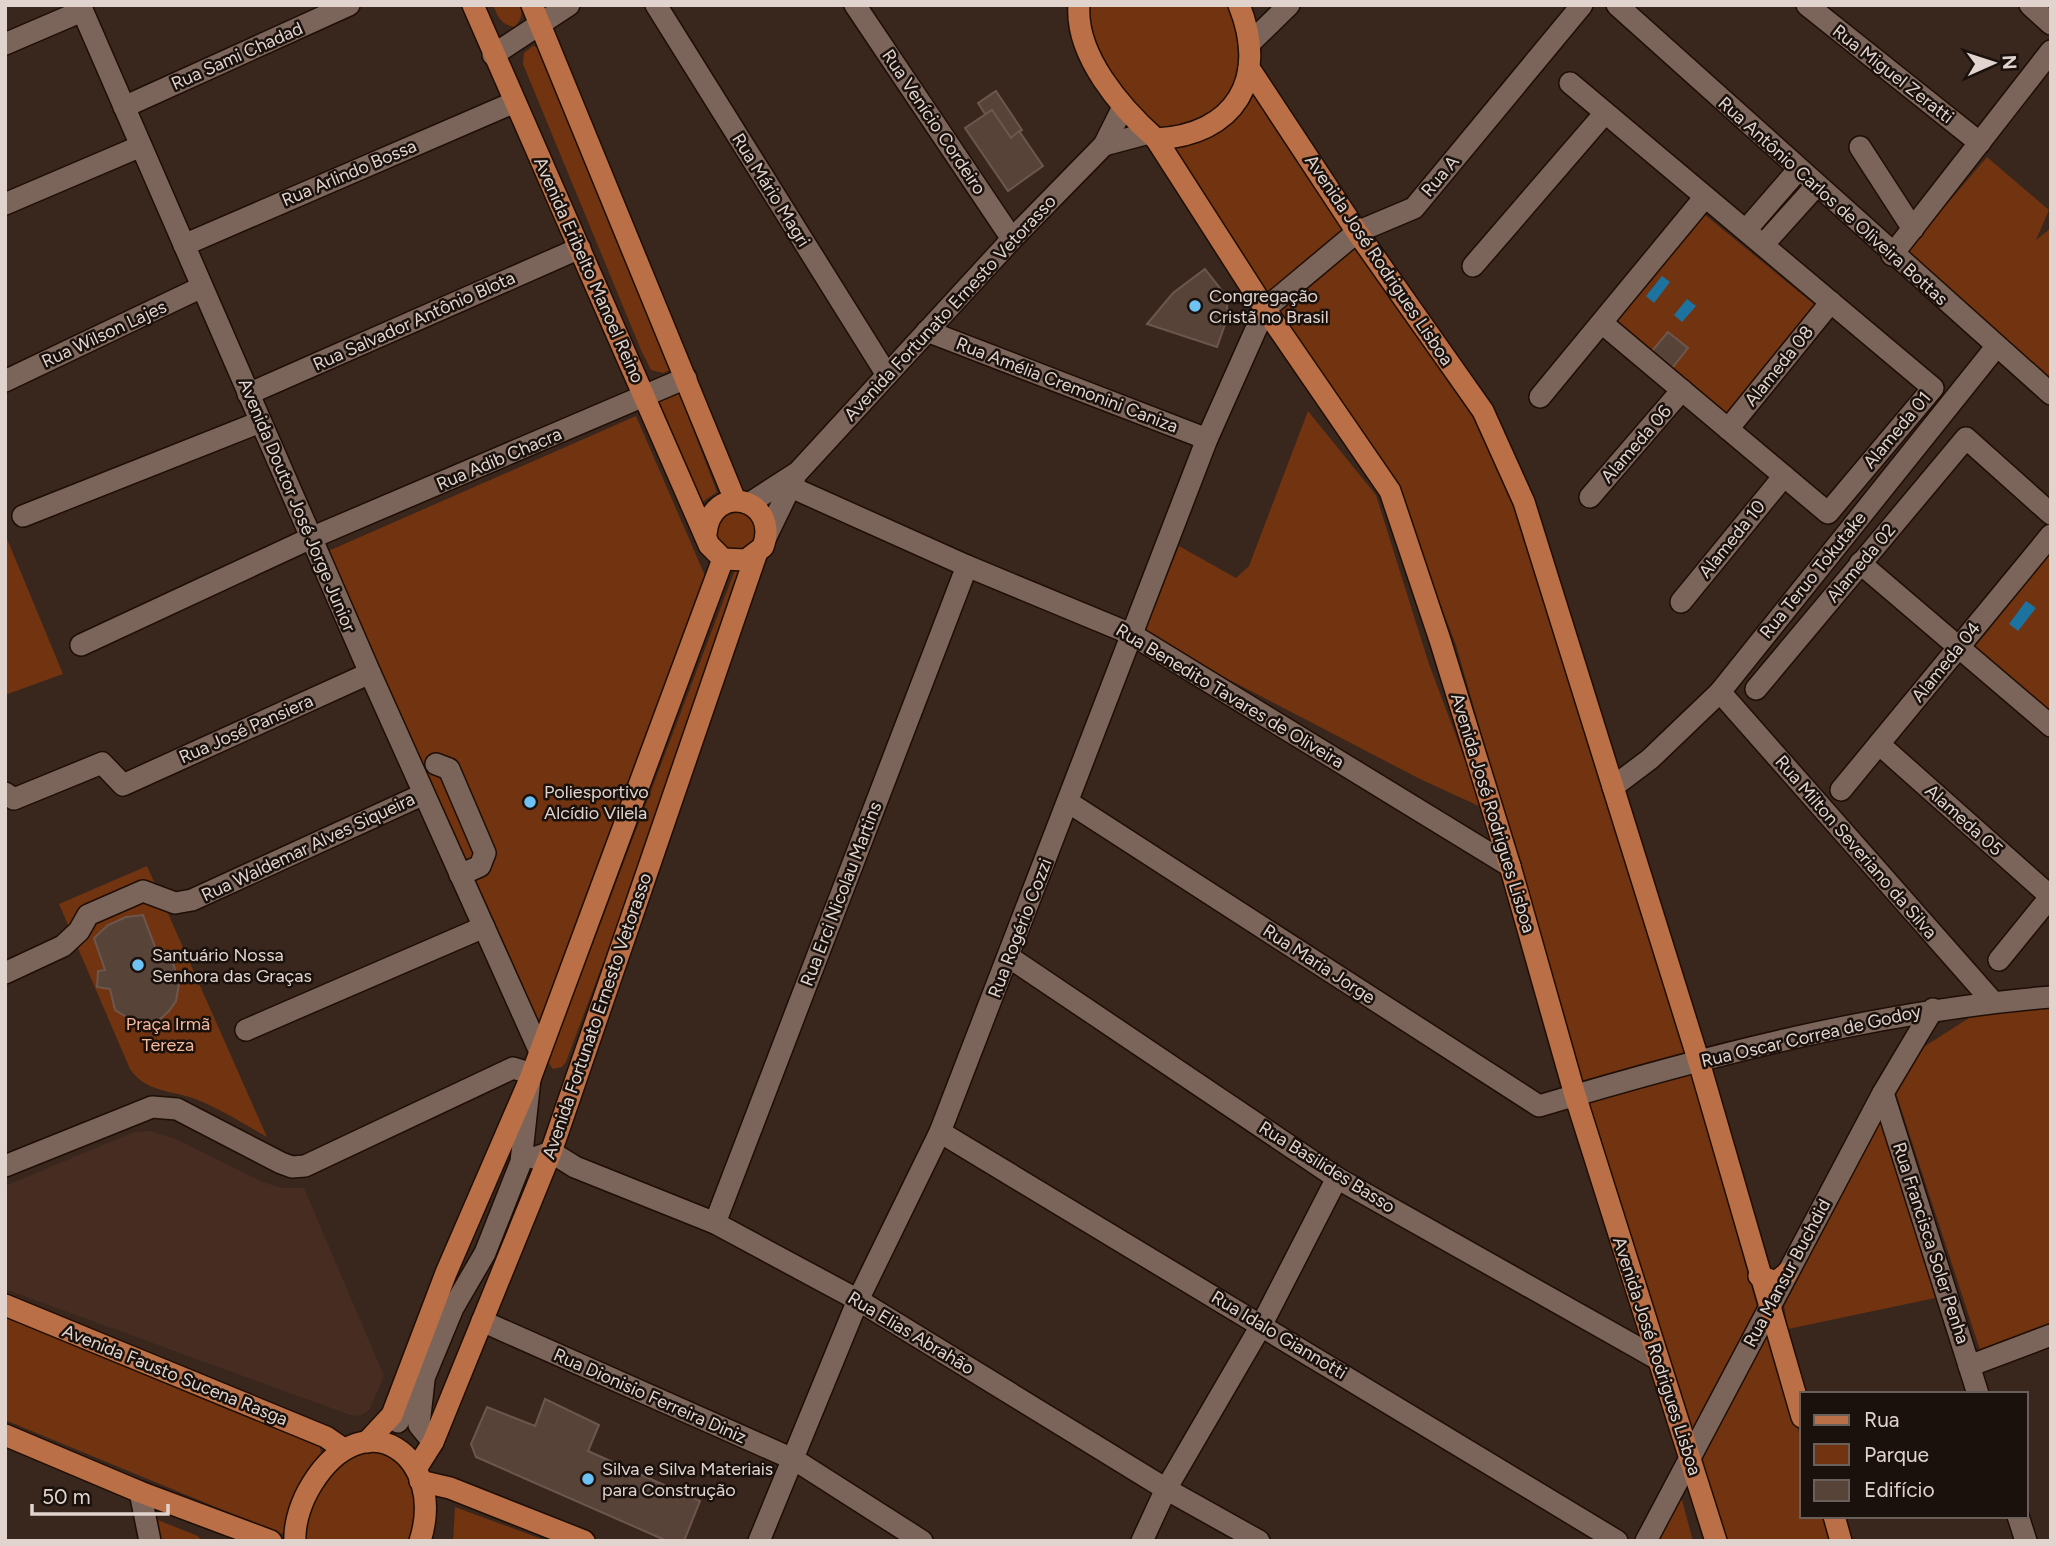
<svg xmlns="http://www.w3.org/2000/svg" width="2056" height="1546" font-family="Figtree,sans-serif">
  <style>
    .built { fill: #472d21 }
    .green { fill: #713310 }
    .water { fill: #1d73a0 }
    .building { fill: #584339; stroke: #6d574d; stroke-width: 2 }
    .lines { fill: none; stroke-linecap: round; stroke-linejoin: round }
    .minor-casing { stroke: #1f0e06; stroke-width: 24 }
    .major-casing { stroke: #1f0e06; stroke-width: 24 }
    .minor { stroke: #7b655a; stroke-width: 21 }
    .major { stroke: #ba6f46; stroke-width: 21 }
    .poi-dot { fill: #6fc2f4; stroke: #1a110d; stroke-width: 2.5 }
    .labels { text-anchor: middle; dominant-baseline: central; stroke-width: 5; stroke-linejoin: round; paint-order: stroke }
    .street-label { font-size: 18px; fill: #e1d4ce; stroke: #1a110d }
    .poi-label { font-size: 18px; fill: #e1d4ce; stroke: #1a110d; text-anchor: start }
    .park-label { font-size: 18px; fill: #f5b89c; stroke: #1a110d }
  </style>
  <rect width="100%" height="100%" fill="#39261d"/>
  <polygon class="built" points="149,1131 173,1138 263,1182 281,1188 304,1188 384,1376 369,1410 359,1416 350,1415 5,1289 5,1186 134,1132"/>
  <g class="green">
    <path d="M493,5h26c5,9 2,14 -4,22 -14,-2 -17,-10 -22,-22z"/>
    <path d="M1086,5h143l11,42 -1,19 -10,31 -31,27 -40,6c-33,-21 -67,-86 -72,-125z"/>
    <polygon points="533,46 544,49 673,369 663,373 651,370 641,350 523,64 524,53"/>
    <path d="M1254,94l91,137 -78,64 -98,-148c38,-5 68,-16 85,-53z"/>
    <polygon points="1987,157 2049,210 2036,240 2051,228 2051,382 1905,253"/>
    <polygon points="1704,214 1815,305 1724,417 1615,324"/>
    <polygon points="1359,244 1478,414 1517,505 1687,1053 1581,1081 1456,645 1396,490 1277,314"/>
    <polygon points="678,390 717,492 698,505 658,397"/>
    <polygon points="1308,411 1376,495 1429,664 1483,808 1420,779 1143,635 1179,546 1236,578 1249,566"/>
    <polygon points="636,416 706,578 538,1026 326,552"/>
    <polygon points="737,506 761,525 749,554 719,550 713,523"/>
    <polygon points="5,534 63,674 5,695"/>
    <polygon points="2051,553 2051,712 1975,647"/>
    <polygon points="738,562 748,574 566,1062 562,1067 553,1069 548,1062"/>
    <path d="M147,866l120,271c-23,-13 -45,-27 -69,-37 -25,-10 -52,-7 -68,-31l-71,-165z"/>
    <polygon points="2051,1006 2051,1329 1981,1353 1896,1093 1922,1048 1980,1011"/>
    <polygon points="1692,1074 1758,1310 1692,1442 1586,1104"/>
    <polygon points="1882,1118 1940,1297 1788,1329 1784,1306"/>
    <polygon points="5,1315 320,1447 321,1454 289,1529 281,1534 5,1420"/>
    <polygon points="1768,1332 1802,1442 1802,1516 1825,1516 1833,1541 1727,1541 1701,1462"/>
    <path d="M369,1451l19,1c33,33 29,44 25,89h-108c-1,-40 25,-81 64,-90z"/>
    <polygon points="1673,1500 1682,1500 1693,1541 1652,1541"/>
    <polygon points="455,1507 547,1541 453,1541"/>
    <polygon points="148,1520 158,1520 198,1536 202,1541 153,1541"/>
  </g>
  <g class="water">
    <polygon points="1662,276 1670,282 1654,303 1646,296"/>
    <polygon points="1687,299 1696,306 1682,322 1674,315"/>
    <polygon points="2026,601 2036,608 2018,631 2009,624"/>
  </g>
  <g class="building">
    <polygon points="996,91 1022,130 1011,138 992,110 985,114 978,103"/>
    <polygon points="992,110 1011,138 1019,131 1043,166 1008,191 965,128"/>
    <polygon points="1205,269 1226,296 1228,316 1217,347 1147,324 1173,293"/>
    <polygon points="1668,332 1688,348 1672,368 1651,352"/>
    <polygon points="143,915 159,957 172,959 179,984 176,1001 169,1011 156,1023 138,1024 115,1010 110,989 97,987 98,971 105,970 94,938 108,925 126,917"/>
    <polygon points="545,1399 599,1425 588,1451 700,1501 684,1541 667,1541 476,1457 471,1444 487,1407 535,1426"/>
  </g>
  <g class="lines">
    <g class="minor-casing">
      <g id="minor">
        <polyline points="80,5 370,673 540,1052"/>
        <polyline points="656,5 887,375"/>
        <polyline points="855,5 1012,239"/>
        <polyline points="1617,5 2051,394"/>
        <polyline points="1807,5 1980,143"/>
        <polyline points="2030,5 2051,24"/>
        <polyline points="5,44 82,11"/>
        <polyline points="1249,44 1289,5"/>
        <polyline points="493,55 569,5"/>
        <polyline points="1570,83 1933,388 1828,513 1602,323"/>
        <polyline points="124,107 349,5"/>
        <polyline points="1104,145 1149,133"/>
        <polyline points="1860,147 1913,229"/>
        <polyline points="5,204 141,146"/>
        <polyline points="1746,230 1798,170"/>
        <polyline points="184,245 515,102"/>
        <polyline points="1763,245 1816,186"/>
        <polyline points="1892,255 2051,51"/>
        <polyline points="1473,266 1605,113"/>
        <polyline points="927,331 1207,439"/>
        <polyline points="5,381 202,287"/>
        <polyline points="248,394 580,248"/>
        <polyline points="1540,397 1705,197"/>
        <polyline points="1728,429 1831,302"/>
        <polyline points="782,483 967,566 1131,634 1510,866"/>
        <polyline points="1590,497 1682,390"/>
        <polyline points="750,503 798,472 1012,239 1104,145 1122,109"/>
        <polyline points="23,516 260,422"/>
        <polyline points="766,537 795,477"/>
        <polyline points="1860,563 2051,726"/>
        <polyline points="1681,602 1784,476"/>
        <polyline points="81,645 311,538 686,378"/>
        <polyline points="1756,689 1966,438 2051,514"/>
        <polyline points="1720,692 1993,1002"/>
        <polyline points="1879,744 2050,896"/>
        <polyline points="436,764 449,769 485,853 480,866 460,875"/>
        <polyline points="1613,787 1650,759 1720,692 1996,347"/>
        <polyline points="1841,790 2051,535"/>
        <polyline points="5,793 14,799 102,763 123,785 370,673"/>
        <path d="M1068,802l471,304c167,-50 339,-95 512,-109"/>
        <polyline points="1009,957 1337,1178 1656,1358"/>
        <polyline points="1999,960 2051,896"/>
        <polyline points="5,973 63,946 79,931 88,915 143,891 175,903 192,900 424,794"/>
        <polyline points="246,1030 484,927"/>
        <polyline points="1883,1093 1978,1394"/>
        <polyline points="940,1132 1617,1541"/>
        <polyline points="534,1158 551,1152 575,1167 715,1223 858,1300 1166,1489 1259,1541"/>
        <polyline points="5,1166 152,1107 177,1109 281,1163 292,1167 305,1166 513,1068 526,1072 530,1079 521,1162 485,1253 453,1308 424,1378 398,1422"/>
        <polyline points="715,1223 967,566"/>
        <polyline points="482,1321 795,1460 922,1541"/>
        <polyline points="1969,1366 2051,1335"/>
        <polyline points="424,1380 419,1425 433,1442"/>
        <polyline points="140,1492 150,1541"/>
        <polyline points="2018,1516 2026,1541"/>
        <polyline points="759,1541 858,1300 940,1132 1207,439 1265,309 1357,232 1414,208 1582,5"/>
        <polyline points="1142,1541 1166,1489 1262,1324 1337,1178"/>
        <polyline points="1646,1541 1883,1093 1933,1009"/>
      </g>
    </g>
    <g class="major-casing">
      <g id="major">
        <path d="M473,5l236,540 14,14 23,1 17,-13c18,-49 -52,-67 -57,-13"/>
        <polyline points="532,5 735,500"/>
        <path d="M1079,5c-4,50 42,103 77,134 79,-4 113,-60 83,-134"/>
        <polyline points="1249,68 1357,232 1483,411 1524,502 1699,1062 1802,1417"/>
        <polyline points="1156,139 1265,309 1390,491 1440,640 1510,866 1575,1095 1716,1541"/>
        <polyline points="1759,1276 1776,1282 1787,1273"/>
        <polyline points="5,1305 326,1437 342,1448"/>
        <polyline points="5,1435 140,1492 271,1541"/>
        <polyline points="367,1442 392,1415 446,1273 530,1079 723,559"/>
        <polyline points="416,1469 433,1442 551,1152 756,555"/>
        <polyline points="420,1481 450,1488 584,1541"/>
        <polyline points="1834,1516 1841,1541"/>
        <path d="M295,1541c-1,-19 7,-41 17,-57 54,-87 135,-27 108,57"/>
      </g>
    </g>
    <use href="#minor" class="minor"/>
    <use href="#major" class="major"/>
  </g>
  <g class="poi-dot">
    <circle cx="1195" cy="306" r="7"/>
    <circle cx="530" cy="802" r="7"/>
    <circle cx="138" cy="965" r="7"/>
    <circle cx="588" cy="1479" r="7"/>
  </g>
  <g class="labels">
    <g class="street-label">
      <text transform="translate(237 56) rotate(-24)">Rua Sami Chadad</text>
      <text transform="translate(1893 74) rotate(38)">Rua Miguel Zeratti</text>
      <text transform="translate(934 122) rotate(56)">Rua Venício Cordeiro</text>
      <text transform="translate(349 173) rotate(-23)">Rua Arlindo Bossa</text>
      <text transform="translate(1440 176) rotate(-50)">Rua A</text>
      <text transform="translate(771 190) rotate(58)">Rua Mário Magri</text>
      <text transform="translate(1833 201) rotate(42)">Rua Antônio Carlos de Oliveira Bottas</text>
      <text transform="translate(1379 260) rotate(56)">Avenida José Rodrigues Lisboa</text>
      <text transform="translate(589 270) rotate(66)">Avenida Eribelto Manoel Reino</text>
      <text transform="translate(950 308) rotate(-47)">Avenida Fortunato Ernesto Vetorasso</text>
      <text transform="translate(414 321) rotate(-24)">Rua Salvador Antônio Blota</text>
      <text transform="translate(104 334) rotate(-25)">Rua Wilson Lajes</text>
      <text transform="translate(1779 366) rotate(-51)">Alameda 08</text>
      <text transform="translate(1067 385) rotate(21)">Rua Amélia Cremonini Caniza</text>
      <text transform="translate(1897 430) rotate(-50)">Alameda 01</text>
      <text transform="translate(1636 444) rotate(-49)">Alameda 06</text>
      <text transform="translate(499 459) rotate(-23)">Rua Adib Chacra</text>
      <text transform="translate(297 505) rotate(67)">Avenida Doutor José Jorge Junior</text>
      <text transform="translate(1732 539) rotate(-51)">Alameda 10</text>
      <text transform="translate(1861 563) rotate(-50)">Alameda 02</text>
      <text transform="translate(1813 575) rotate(-51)">Rua Teruo Tokutake</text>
      <text transform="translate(1946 662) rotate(-51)">Alameda 04</text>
      <text transform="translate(1230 696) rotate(31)">Rua Benedito Tavares de Oliveira</text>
      <text transform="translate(246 729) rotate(-24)">Rua José Pansiera</text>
      <text transform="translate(1493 813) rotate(73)">Avenida José Rodrigues Lisboa</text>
      <text transform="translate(1964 820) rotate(42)">Alameda 05</text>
      <text transform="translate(308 847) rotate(-25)">Rua Waldemar Alves Siqueira</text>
      <text transform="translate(1856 847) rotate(49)">Rua Milton Severiano da Silva</text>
      <text transform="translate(841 894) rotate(-69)">Rua Erci Nicolau Martins</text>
      <text transform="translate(1020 928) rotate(-69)">Rua Rogério Cozzi</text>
      <text transform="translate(1319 964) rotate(33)">Rua Maria Jorge</text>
      <text transform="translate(597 1016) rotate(-71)">Avenida Fortunato Ernesto Vetorasso</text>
      <text transform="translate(1811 1036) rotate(-13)">Rua Oscar Correa de Godoy</text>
      <text transform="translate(1327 1167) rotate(32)">Rua Basilides Basso</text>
      <text transform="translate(1931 1243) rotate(72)">Rua Francisca Soler Penha</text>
      <text transform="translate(1787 1273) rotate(-62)">Rua Mansur Buchdid</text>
      <text transform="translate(911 1333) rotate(31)">Rua Elias Abrahão</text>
      <text transform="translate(1279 1335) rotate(31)">Rua Idalo Giannotti</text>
      <text transform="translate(1657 1356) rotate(72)">Avenida José Rodrigues Lisboa</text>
      <text transform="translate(175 1375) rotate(22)">Avenida Fausto Sucena Rasga</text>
      <text transform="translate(650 1396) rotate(24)">Rua Dionisio Ferreira Diniz</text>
    </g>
    <g class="poi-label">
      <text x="1209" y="296">Congregação<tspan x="1209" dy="21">Cristã no Brasil</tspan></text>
      <text x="544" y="792">Poliesportivo<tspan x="544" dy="21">Alcídio Vilela</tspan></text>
      <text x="152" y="955">Santuário Nossa<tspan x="152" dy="21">Senhora das Graças</tspan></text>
      <text x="602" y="1469">Silva e Silva Materiais<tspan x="602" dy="21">para Construção</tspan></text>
    </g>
    <g class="park-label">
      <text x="168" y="1024">Praça Irmã<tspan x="168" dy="21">Tereza</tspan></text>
    </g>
  </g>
  <rect width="2056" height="1546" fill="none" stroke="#e1d4ce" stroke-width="14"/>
  <rect x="1800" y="1392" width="228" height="126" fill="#1a110d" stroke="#6a5f5a" stroke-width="2"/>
  <rect x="1814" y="1415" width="35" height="10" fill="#ba6f46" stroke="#6a5f5a" stroke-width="2"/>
  <text x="1864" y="1427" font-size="21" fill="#e1d4ce">Rua</text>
  <rect x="1814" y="1444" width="35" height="21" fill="#713310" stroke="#6a5f5a" stroke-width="2"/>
  <text x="1864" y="1462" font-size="21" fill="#e1d4ce">Parque</text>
  <rect x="1814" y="1480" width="35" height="21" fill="#584339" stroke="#6a5f5a" stroke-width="2"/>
  <text x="1864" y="1497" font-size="21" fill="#e1d4ce">Edifício</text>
  <g transform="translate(1993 63) rotate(87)" stroke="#1a110d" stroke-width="5" paint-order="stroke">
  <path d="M0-5L12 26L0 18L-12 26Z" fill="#e1d4ce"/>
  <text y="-10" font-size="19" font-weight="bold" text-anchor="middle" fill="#e1d4ce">N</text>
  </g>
  <path d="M32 1504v10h136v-10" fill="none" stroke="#e1d4ce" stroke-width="3.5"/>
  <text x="42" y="1504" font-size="21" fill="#e1d4ce" stroke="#1a110d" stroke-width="5" paint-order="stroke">50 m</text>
</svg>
